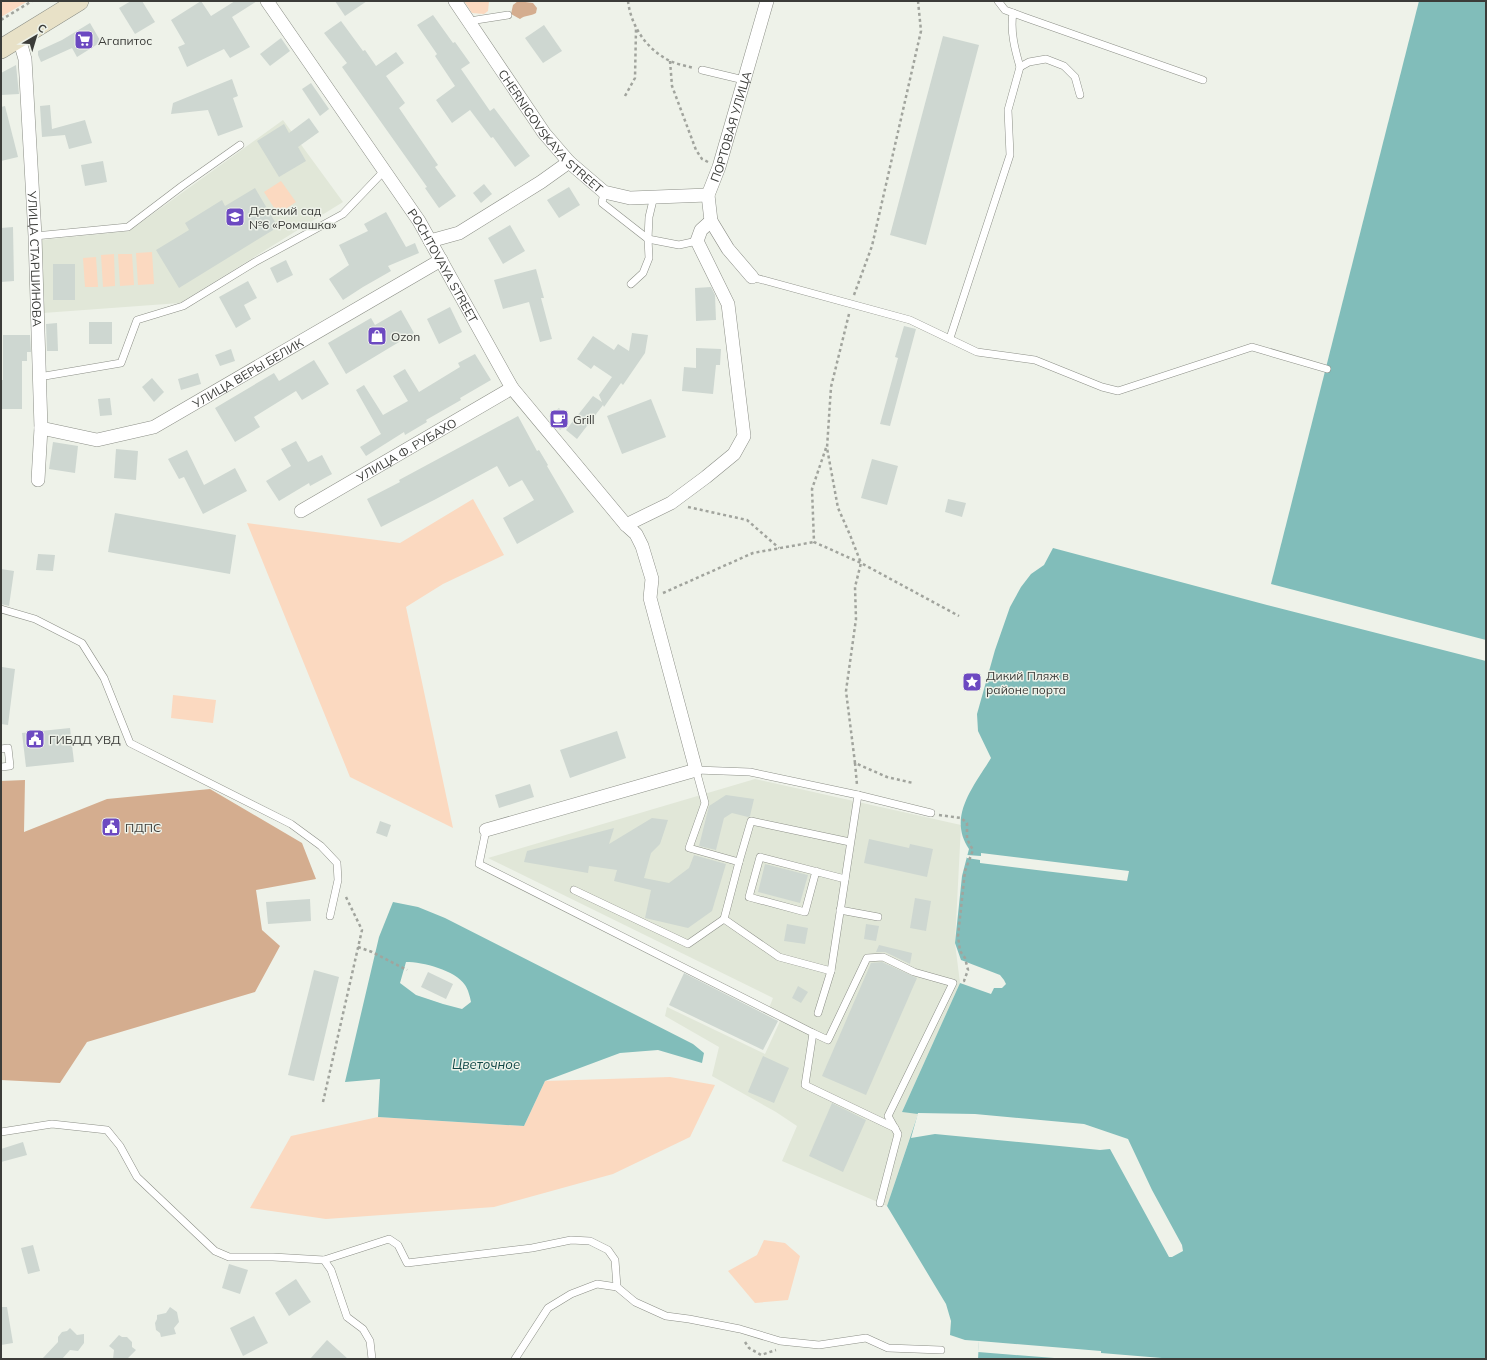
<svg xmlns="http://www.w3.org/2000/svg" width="1487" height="1360" font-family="Mulish,sans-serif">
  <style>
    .built { fill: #e1e7d8 }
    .green { fill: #fbd9c0 }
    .forest { fill: #d4ad8f }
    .water { fill: #81bdba; fill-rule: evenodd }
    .pier { fill: #eef2e9 }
    .building { fill: #ced7d1 }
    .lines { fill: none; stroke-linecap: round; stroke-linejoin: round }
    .lane-casing { stroke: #8c8f87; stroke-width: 8 }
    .street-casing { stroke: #8c8f87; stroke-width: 14 }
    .secondary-casing { stroke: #8c8f87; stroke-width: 20 }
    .path { stroke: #a1a49d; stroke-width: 2.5; stroke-dasharray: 3 3; stroke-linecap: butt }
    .lane { stroke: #fff; stroke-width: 7 }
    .street { stroke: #fff; stroke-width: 13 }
    .secondary { stroke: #e8e1c7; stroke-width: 19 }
    .labels { text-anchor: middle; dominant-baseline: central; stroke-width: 3; stroke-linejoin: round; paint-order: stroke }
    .poi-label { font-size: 12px; fill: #3b3c39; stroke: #eef2e9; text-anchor: start }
    .street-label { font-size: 12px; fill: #3b3c39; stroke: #eef2e9 }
    .water-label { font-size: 13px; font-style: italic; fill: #0f4645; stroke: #eef2e9 }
  </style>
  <rect width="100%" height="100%" fill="#eef2e9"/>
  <g class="built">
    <polygon points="283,120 343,202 180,303 43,313 41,240 129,231"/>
    <polygon points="755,779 961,825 955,943 960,983 902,1112 918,1113 887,1206 782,1161 797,1126 776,1112 712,1076 719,1047 665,1016 667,1007 765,1054 781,1019 767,1013 773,998 488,858"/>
  </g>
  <g class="green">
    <polygon points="1,1 28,1 1,17"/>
    <polygon points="464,1 489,1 488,11 484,14 472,13"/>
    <polygon points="281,181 296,202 278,214 264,192"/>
    <polygon points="152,252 154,284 138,285 136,253"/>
    <polygon points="114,254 115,286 103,287 101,255"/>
    <polygon points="118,254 132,254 134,285 120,286"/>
    <polygon points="96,257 98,287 85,287 83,258"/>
    <polygon points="473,499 504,555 443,584 406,607 453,828 350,777 247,523 400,543"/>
    <polygon points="173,695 216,700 213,723 171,718"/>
    <polygon points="670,1077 715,1085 690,1137 613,1174 494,1207 326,1219 250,1208 291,1136 378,1117 524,1126 545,1081"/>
    <polygon points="764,1240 785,1243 800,1256 788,1300 755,1303 728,1271 757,1255"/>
  </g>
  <g class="forest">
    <path d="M518,1l15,2 4,5 -1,5c-5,3 -11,2 -16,6l-9,-5 2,-9z"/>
    <polygon points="25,780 24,832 107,799 210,789 302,843 316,879 256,890 262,930 280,946 255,992 87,1042 60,1083 1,1080 1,781"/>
  </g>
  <g class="water">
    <polygon points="1419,1 1486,1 1486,640 1271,584"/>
    <path d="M1053,548l214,57 219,56v698h-508l1,-18 -14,-1 -15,-5 1,-14 -5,-17 -59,-98 31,-92 -16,-2 58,-129 31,11 3,-6h8l4,-4 -2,-4 -4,-5 -39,-15 -6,-17 7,-67 7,-27c-22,-32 5,-63 22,-91l-13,-27 -1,-17 18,-64 15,-43 11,-20 10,-13 13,-9z"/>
    <path d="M393,902l25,5 27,11 248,126 11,9 -2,10 -44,-13 -38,3 -75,28 -21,45 -146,-9 2,-38 -35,3 34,-145zM406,962c17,0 49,8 59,23 3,4 5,12 6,17l-9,7 -19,-5 -27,-9 -16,-12z"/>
  </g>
  <g class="pier">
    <polygon points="981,853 1129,871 1127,881 980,863 980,860 967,858 967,855 981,856"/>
    <polygon points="918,1113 975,1114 1084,1124 1128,1139 1152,1190 1182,1245 1183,1251 1172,1257 1169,1257 1110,1149 1100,1150 935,1134 911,1138"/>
    <polygon points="979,1341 1101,1351 1101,1353 1174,1359 1067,1359 978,1352"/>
  </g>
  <g class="building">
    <polygon points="131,1 142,1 155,22 135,34 119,8"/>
    <polygon points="201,1 211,16 235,1 257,1 232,17 250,47 230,58 224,49 187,67 178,47 185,44 171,20"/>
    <polygon points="335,1 367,1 345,16"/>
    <polygon points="433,15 453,43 455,42 470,63 461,69 490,111 494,108 530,156 515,167 493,137 491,138 470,110 452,123 436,100 455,86 435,56 437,54 417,25"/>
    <polygon points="341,21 363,51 365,50 376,66 396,52 404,63 386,76 405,103 399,108 438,165 435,167 456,196 439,208 425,188 427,187 342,67 347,63 324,33"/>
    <polygon points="90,23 101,42 77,57 72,48 41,62 38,55 38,51 62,40"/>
    <polygon points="544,25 562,51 543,63 525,38"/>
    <polygon points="943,36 979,45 926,245 890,235"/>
    <polygon points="281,38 290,51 270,66 260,54"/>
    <polygon points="16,65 19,94 1,95 1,73"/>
    <polygon points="232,79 238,96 233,98 243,127 218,136 208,110 171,114 173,103"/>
    <polygon points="311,83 329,109 320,116 302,89"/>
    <polygon points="50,105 52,129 85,120 92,143 69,149 65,135 42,137 40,106"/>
    <polygon points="5,106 18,157 1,161 1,107"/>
    <polygon points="309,118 319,132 298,147 306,161 279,177 257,141 284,124 289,133"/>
    <polygon points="103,161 107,182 85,186 81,165"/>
    <polygon points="484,184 492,194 481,203 473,193"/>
    <polygon points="569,187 580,205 559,218 547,200"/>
    <polygon points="255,188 278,227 179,288 156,250 189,230 185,223 222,200 225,206"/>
    <polygon points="386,212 406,247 415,243 419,253 388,266 391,271 363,287 343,300 329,279 349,265 339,245 368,231 364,224"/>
    <polygon points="510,225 525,251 503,264 488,238"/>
    <polygon points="13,227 14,281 1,282 1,228"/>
    <polygon points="286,260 293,275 277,283 270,268"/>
    <rect x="53" y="264" width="22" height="36"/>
    <polygon points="536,269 544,298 541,298 552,339 540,342 529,302 503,309 494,280"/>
    <polygon points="248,281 257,298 244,305 251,319 236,328 219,297"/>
    <polygon points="711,287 715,295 716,320 696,321 695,288"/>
    <polygon points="450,307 462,332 439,344 427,319"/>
    <polygon points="401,310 414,333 346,374 328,343 371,318 375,325"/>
    <rect x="89" y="322" width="23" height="22"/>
    <polygon points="57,323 58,351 47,351 46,324"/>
    <polygon points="904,326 916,329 890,426 880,424 898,358 895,357"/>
    <polygon points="632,333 648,335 645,353 623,385 621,383 604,407 603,405 577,439 566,430 593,396 602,402 599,395 612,377 594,365 591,369 577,359 593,336 614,350 618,344 629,351"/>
    <polygon points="3,335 30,335 31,352 27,352 27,361 22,361 22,409 1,409 1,380 3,380"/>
    <polygon points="696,348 721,349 720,365 716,365 713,394 682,391 684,367 696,368"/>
    <polygon points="231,349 235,361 220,366 215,355"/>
    <polygon points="475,354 491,380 460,398 461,400 426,420 427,422 405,435 404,432 366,456 360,447 381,434 356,390 364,385 383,415 408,401 393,376 405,369 419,392 460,367 458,363"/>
    <polygon points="314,360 329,384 302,400 296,391 254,417 260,427 235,442 215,408 274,373 279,381"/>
    <polygon points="198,373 201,384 181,390 178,379"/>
    <polygon points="152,378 164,392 154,402 142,387"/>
    <polygon points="110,398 112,415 100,416 98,399"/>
    <polygon points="651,399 666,437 622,454 607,416"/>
    <polygon points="559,408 569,422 560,430 549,416"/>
    <polygon points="518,416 537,451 539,450 548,465 547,466 574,512 517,544 503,518 534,500 522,480 509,487 497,466 436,499 381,527 367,499 400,482 399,480"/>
    <polygon points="296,441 308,462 322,455 332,474 310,486 309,483 279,501 266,481 291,466 281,449"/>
    <polygon points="53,442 78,446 75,473 49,469"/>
    <polygon points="116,449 138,451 136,480 114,478"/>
    <polygon points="187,450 204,485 235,468 247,491 203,514 184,477 179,479 168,459"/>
    <polygon points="872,459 898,466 887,505 861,498"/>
    <polygon points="948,499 966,503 962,517 945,512"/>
    <polygon points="115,513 236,535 230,574 108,552"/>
    <polygon points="38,554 55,555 53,571 36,570"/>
    <polygon points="1,569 14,571 9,606 1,604"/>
    <polygon points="2,667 15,669 8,725 1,724"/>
    <polygon points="70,728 74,762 26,767 22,733"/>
    <polygon points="617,731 626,758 570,778 560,750"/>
    <polygon points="530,784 534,797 499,808 495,795"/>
    <polygon points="726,795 754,799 750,816 748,817 732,813 724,818 716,850 699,846 709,806"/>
    <polygon points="652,818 668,820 660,844 651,853 644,878 669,883 689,868 694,855 726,864 712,911 688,928 645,918 651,890 614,881 617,870 589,866 588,873 524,862 527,851 614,828 609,844"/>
    <polygon points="380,821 391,825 387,837 376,833"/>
    <polygon points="869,839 909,848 910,844 933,849 927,877 864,863"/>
    <polygon points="765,864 808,875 800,903 758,892"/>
    <polygon points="915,898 931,901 926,931 910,928"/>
    <polygon points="310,899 311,921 268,924 266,902"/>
    <polygon points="787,924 808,928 805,944 784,941"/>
    <polygon points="866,924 879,926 876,941 864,939"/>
    <polygon points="879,945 912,953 910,964 885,952 876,952"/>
    <polygon points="882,962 917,978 866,1095 822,1076 871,963"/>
    <polygon points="314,970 339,977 314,1081 288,1075"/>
    <polygon points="428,972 453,984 446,999 421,987"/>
    <polygon points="684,973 778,1021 763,1050 669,1005"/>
    <polygon points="798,986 808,992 801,1003 792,998"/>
    <polygon points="763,1056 789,1068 774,1103 748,1092"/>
    <polygon points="832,1103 866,1120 843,1172 809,1156"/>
    <polygon points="23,1142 27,1155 1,1162 1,1149"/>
    <polygon points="33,1245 40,1271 28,1274 21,1248"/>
    <polygon points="229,1264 248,1270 240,1294 222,1288"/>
    <polygon points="296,1279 311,1302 289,1316 275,1293"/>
    <polygon points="1,1307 7,1307 13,1343 1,1345"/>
    <polygon points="170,1307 177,1312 179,1322 174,1328 176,1334 161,1337 160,1333 156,1330 155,1323 157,1319 157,1315 166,1313"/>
    <polygon points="254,1316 268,1343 243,1356 230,1328"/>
    <polygon points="70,1328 77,1335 84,1334 84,1343 78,1351 70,1350 62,1359 42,1359 58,1342 58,1337 62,1332 67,1331"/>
    <polygon points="119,1335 122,1337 127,1337 132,1342 132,1347 136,1350 127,1359 113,1359 114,1350 109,1346"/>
    <polygon points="327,1340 348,1359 310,1359"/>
  </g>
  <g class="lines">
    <g class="lane-casing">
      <g id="lane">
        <polyline points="998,1 1005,10 1024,17 1203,80"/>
        <path d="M1013,13c-3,18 2,37 7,54"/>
        <polyline points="469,22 476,20 508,15"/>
        <polyline points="702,70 744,80"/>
        <polyline points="604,192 602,203 648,239 679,245 697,241"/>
        <polyline points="35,236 128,227 182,186 240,145"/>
        <polyline points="752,277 910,320 977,352 1035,360 1102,387 1118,391 1252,347 1327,369"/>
        <polyline points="631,284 643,273 649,258 648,239 649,217 654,196"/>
        <polyline points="950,338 1010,155 1008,110 1020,67 1029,62 1046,59 1064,66 1075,77 1080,95"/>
        <polyline points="39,377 121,363 137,320 183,306 255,262 343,214 384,171"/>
        <polyline points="1,609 35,619 82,643 104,678 130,743 291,824 321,846 337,863 338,880 330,916"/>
        <polyline points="1,749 8,748 10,766 1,767"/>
        <polyline points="858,795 931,813"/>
        <polyline points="486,830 479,864 813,1033 805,1085 895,1128"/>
        <polyline points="739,862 689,848 705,803 696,770 750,772 858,795 831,971 818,1013"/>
        <polyline points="816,871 805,912 749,897 760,857 845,879"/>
        <polyline points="574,890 688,944 724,919 779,957 831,971"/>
        <polyline points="840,910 878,917"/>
        <polyline points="724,919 739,862 751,821 850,842"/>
        <polyline points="813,1033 828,1040 867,958 883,957 914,972 953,983 888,1116 898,1134 880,1203"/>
        <polyline points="1,1132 52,1124 107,1130 120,1146 137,1177 215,1251 229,1257 273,1257 324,1260 331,1270 347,1317 363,1329 370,1341 372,1359"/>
        <polyline points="324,1260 389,1239 398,1245 407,1263 532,1248 571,1240 590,1241 608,1250 615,1260 617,1287"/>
        <polyline points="515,1359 548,1308 571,1294 597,1284 617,1287 635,1302 666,1316 689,1319 740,1329 780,1341 819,1345 866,1338 888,1348 941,1350"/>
      </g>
    </g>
    <g class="street-casing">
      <g id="street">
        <path id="s1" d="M267,1l152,220 93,167 114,137 10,9 6,12 10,33 -2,19 46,172 -210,60"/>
        <path id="s2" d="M455,1l89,132 25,29 35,30 26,6 78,-3"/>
        <path id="s3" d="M19,38l6,21 10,177 6,192 -3,52"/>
        <polyline points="430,241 459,233 541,182 569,162"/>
        <path id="s4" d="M752,277l-24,-28 -17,-28 -3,-26 11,-28 48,-166"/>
        <path id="s5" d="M41,428l56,12 57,-13 287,-167"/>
        <path id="s6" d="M301,511l211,-123"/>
        <polyline points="626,525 671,503 706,477 734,454 744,436 728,304 697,241 701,230 711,221"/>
      </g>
    </g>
    <g class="secondary-casing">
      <polyline id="secondary" points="1,49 79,1"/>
    </g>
    <g class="path">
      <path d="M628,1c3,25 18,48 42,60 7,3 16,5 24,7"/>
      <polyline points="1,20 32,1"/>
      <polyline points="670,61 672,86 696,150 702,159 708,162"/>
      <polyline points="625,96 635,78 636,29"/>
      <polyline points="854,295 872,246 921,31 918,1"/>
      <polyline points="849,314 831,387 827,448 838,508 850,535 861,563 855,587 856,619 846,691 855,763 887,777 913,783"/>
      <polyline points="826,448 812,489 814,542 861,563 959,616"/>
      <polyline points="688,507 747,520 779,548"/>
      <polyline points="663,593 753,553 814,542"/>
      <polyline points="855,763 857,785"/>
      <polyline points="939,815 961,818 967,823 967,839 973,850 965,871 958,936 960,951 965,958 968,970 964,981 962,982"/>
      <polyline points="358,947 372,952 407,970"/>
      <polyline points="323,1102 362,930 345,895"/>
      <polyline points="745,1342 749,1348 761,1355 776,1350"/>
    </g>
    <use href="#lane" class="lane"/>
    <use href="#street" class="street"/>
    <use href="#secondary" class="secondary"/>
  </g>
  <defs>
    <g id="supermarket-square" transform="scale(1)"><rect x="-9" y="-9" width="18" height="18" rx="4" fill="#6c49c1" stroke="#eef2e9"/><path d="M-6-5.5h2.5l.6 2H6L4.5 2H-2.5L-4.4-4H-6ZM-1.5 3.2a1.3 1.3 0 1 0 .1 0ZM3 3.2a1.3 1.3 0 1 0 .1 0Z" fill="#fff"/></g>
    <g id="school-square" transform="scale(1)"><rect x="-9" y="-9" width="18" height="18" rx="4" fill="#6c49c1" stroke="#eef2e9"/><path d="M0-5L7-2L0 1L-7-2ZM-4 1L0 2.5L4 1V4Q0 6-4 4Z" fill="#fff"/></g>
    <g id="shop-square" transform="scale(1)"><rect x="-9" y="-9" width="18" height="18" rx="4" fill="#6c49c1" stroke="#eef2e9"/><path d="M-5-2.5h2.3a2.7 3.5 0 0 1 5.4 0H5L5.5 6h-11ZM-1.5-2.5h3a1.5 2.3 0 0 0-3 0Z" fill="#fff"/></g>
    <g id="cafe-square" transform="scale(1)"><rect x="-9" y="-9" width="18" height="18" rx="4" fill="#6c49c1" stroke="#eef2e9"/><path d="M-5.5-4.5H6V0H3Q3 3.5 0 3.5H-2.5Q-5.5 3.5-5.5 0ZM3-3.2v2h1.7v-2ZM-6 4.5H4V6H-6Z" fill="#fff"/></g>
    <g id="sight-square" transform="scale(1)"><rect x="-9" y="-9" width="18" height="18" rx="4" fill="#6c49c1" stroke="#eef2e9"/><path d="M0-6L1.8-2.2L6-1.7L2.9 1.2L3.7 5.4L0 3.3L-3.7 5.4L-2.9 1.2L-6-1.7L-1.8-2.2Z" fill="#fff"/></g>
    <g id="civic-square" transform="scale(1)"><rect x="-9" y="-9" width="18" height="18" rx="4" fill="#6c49c1" stroke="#eef2e9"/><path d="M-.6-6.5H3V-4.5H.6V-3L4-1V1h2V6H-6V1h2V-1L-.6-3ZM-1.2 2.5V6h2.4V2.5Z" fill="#fff"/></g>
  </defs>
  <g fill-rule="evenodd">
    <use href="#supermarket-square" x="84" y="40"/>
    <use href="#school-square" x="235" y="217"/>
    <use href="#shop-square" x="377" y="336"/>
    <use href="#cafe-square" x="559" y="419"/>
    <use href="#sight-square" x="972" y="682"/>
    <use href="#civic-square" x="35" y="739"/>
    <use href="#civic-square" x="111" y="827"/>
  </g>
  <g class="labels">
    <g class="poi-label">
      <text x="98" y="40">Агапитос</text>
      <text x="249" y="210">Детский сад<tspan x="249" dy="14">№6 «Ромашка»</tspan></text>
      <text x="391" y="336">Ozon</text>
      <text x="573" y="419">Grill</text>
      <text x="986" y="675">Дикий Пляж в<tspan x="986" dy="14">районе порта</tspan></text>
      <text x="49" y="739">ГИБДД УВД</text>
      <text x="125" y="827">ПДПС</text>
    </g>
    <g class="street-label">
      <text stroke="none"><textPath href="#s4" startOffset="168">ПОРТОВАЯ УЛИЦА</textPath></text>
      <text stroke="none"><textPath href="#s2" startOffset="162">CHERNIGOVSKAYA STREET</textPath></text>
      <text stroke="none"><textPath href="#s3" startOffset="222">УЛИЦА СТАРШИНОВА</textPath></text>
      <text stroke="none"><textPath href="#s1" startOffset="318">POCHTOVAYA STREET</textPath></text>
      <text stroke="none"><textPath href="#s5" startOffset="224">УЛИЦА ВЕРЫ БЕЛИК</textPath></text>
      <text stroke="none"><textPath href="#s6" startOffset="122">УЛИЦА Ф. РУБАХО</textPath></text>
    </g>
    <g class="water-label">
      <text x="486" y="1064">Цветочное</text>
    </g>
  </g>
  <rect width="1487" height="1360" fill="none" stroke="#3b3c39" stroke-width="4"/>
  <g transform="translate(36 36) rotate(38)" stroke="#eef2e9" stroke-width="3" paint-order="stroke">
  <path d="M0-3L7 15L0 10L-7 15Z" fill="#3b3c39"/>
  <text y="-6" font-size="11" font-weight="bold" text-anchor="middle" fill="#3b3c39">С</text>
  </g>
</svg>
